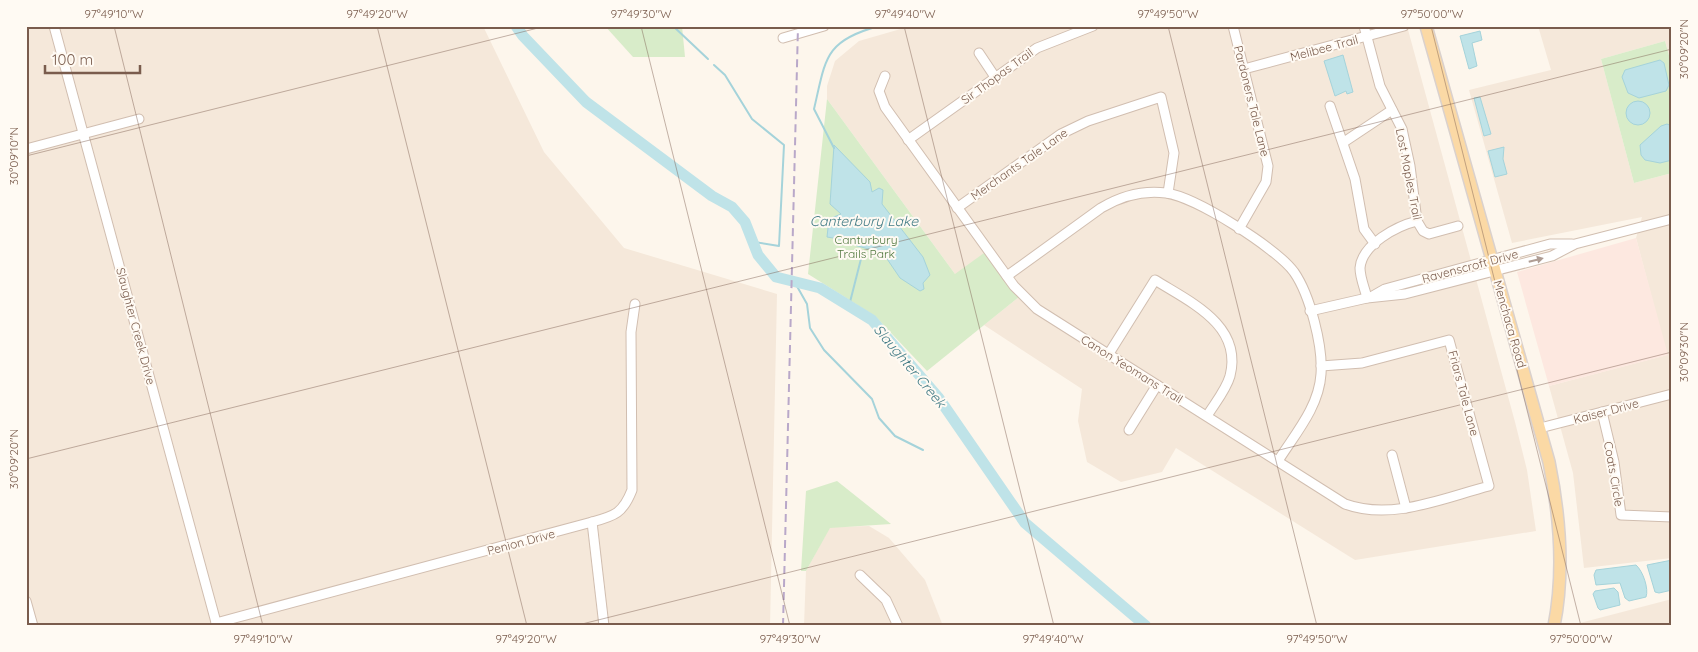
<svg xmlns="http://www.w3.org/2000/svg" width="1698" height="652" font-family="Quicksand,sans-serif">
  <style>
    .residential { fill: #f5e8da }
    .commercial { fill: #fde8e0 }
    .green { fill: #d8ecc9 }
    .water { fill: #bfe3e8; stroke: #a5d3da }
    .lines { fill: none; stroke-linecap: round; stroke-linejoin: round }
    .stream { stroke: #a5d3da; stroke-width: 2 }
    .river { stroke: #bfe3e8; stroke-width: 11 }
    .minor-casing { stroke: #d1beb0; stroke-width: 11 }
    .major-casing { stroke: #dad1cd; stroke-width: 14 }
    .minor { stroke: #fff; stroke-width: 9 }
    .major { stroke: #fbd9a5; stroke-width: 11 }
    .rail { stroke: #b9a8c9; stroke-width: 2; stroke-dasharray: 8 5; stroke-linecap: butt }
    .oneway { fill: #af9d94 }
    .ticks { fill: none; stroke: #7a5c4d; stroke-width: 1; stroke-opacity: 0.45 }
    .labels { text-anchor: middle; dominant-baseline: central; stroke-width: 4; stroke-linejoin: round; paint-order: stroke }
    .street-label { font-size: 12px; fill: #7a5c4d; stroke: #fffaf3 }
    .park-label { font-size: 12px; fill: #537a41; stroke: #fffaf3 }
    .water-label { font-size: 14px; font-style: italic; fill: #437c86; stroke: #fffaf3 }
    .neatline { fill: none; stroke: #7a5c4d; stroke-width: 2 }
    .ticks-label { font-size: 12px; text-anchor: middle; fill: #7a5c4d }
  </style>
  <rect width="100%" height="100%" fill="#fdf6ec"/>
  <g class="residential">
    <polygon points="26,26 483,26 544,152 624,248 777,294 770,626 26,626"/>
    <polygon points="911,26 1407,26 1515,422 1527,470 1536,531 1355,560 1176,448 1162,472 1121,482 1087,462 1078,421 1082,389 984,325 1019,297 955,274 827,99 827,86 835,61 859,41"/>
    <polygon points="1538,26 1672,26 1672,66 1665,41 1601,59 1634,183 1672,173 1672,558 1584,568 1573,473 1549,386 1667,355 1636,238 1642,217 1512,243 1469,90 1551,70"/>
    <polygon points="869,526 889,538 925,580 943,626 804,626 806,571 830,527"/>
    <polygon points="1672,599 1672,626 1580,626 1580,623"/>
  </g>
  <polygon class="commercial" points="1636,238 1668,355 1549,386 1517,272"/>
  <g class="green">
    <polygon points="605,26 682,26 685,57 633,57"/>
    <polygon points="1665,41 1672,66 1672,173 1634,183 1601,59"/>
    <polygon points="827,99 955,274 984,253 1019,297 927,371 875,316 808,274"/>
    <polygon points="837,481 891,524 830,528 806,571 801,571 806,491"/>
  </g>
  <g class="water">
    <polygon points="1480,31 1482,40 1472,43 1477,66 1469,69 1460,36"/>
    <polygon points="1343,55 1353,92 1347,94 1346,91 1335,96 1324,61"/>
    <polygon points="1660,60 1664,63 1669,85 1666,91 1639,98 1628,93 1622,77 1625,70"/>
    <polygon points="1480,97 1491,134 1484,136 1474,98"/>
    <circle cx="1638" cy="113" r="12"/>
    <polygon points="1667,124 1672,126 1672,160 1660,163 1645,160 1641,155 1640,145 1661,126"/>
    <polygon points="834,145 870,182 872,192 879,188 883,190 882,204 923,257 930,275 923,283 924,289 920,291 900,278 883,253 854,245 851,241 827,237 829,219 841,214 830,204"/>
    <polygon points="1504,147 1503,159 1507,174 1495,177 1488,151"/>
    <polygon points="1672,560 1672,590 1659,593 1655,592 1647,565"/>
    <path d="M1636,565c7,6 13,24 10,32l-17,4 -4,-3 -5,-15 -24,2 -2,-10 2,-5z"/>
    <polygon points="1614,588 1618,592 1620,605 1600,610 1598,608 1593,594 1595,591"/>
  </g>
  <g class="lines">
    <g class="stream">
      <polyline points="673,26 708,59"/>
      <polyline points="714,65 725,75 752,119 784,145 779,246 754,242"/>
      <path d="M834,148l-20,-39c12,-51 10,-68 65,-83"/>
      <polyline points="794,281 807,304 810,328 824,350 872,399 879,418 895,436 923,450"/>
      <polyline points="849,306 863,251"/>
    </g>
    <polyline class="river" points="516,26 523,36 586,102 712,196 732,207 745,222 758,255 776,277 820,288 872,320 938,397 1025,523 1146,626"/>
    <g class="minor-casing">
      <g id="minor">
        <polyline points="54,26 217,626"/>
        <polyline points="1233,26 1268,166 1266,182 1239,229"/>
        <polyline points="1364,26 1380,86 1402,129 1410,166 1417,221 1423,231 1429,234 1458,226"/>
        <polyline points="783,38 824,26"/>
        <polyline points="979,53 995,77"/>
        <polyline points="1244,69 1404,26"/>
        <path d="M885,76l-6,15 6,16 129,179 23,23 308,195c47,17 98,-6 144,-18l-40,-146 -87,23 -41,3"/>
        <polyline points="1330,106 1355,179 1364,229 1375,244"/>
        <polyline points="908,140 1037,48 1093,26"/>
        <polyline points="1344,142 1392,110"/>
        <polyline points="26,149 139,119"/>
        <polyline points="957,208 1061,134 1088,121 1161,97 1174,153 1168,193"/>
        <path d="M1007,276l94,-68c20,-12 42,-18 65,-15 30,4 110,55 128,79 16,23 29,74 27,102 -2,33 -26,60 -43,87"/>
        <polyline points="1371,297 1385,289 1550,244 1572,244"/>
        <path d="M1367,298c-2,-9 -7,-20 -7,-30 2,-24 37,-42 57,-47"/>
        <polyline points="1310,311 1367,298 1405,294 1552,256 1575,244 1672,219"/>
        <path d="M1108,355l47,-75c35,22 88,45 75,96 -4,14 -15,27 -23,40"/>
        <polyline points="1602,412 1614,462 1621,515 1672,517"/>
        <polyline points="1540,428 1672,394"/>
        <polyline points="1129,430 1157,385"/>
        <polyline points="1392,455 1406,508"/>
        <polyline points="592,522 604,626"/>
        <polyline points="860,575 886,600 898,626"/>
        <polyline points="26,601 33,626"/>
        <path d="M216,623l376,-101c23,-6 31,-9 40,-32l-1,-158 4,-28"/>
      </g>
    </g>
    <g class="major-casing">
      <path id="major" d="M1426,26l123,436c11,54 16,109 5,164"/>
    </g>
    <use href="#minor" class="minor"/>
    <use href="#major" class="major"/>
    <polyline class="rail" points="783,626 798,26"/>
  </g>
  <defs><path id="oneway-solid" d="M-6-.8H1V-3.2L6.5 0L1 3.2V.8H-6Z" transform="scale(1.25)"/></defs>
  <use class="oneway" href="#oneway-solid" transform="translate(1536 260) rotate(-14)"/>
  <path class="ticks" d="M114,26l149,600M377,26l150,600M641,26l149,600M904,26l150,600M1168,26l149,600M1431,26l150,600M26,156l520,-130M26,459l1646,-410M574,626l1098,-274"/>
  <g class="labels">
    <g class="street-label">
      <text transform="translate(1324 48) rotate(-15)">Melibee Trail</text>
      <text transform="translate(997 76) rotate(-36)">Sir Thopas Trail</text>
      <text transform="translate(1252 101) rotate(76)">Pardoners Tale Lane</text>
      <text transform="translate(1019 164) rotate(-35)">Merchants Tale Lane</text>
      <text transform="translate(1409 174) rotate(79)">Lost Maples Trail</text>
      <text transform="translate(1470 266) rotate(-15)">Ravenscroft Drive</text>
      <text transform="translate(1510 324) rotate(74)">Menchaca Road</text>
      <text transform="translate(136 326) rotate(75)">Slaughter Creek Drive</text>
      <text transform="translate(1132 369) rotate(32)">Canon Yeomans Trail</text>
      <text transform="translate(1464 393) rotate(75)">Friars Tale Lane</text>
      <text transform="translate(1606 411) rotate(-15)">Kaiser Drive</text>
      <text transform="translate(1614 474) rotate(80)">Coats Circle</text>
      <text transform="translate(521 542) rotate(-15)">Penion Drive</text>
    </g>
    <g class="park-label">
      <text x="866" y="239">Canturbury<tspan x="866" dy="14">Trails Park</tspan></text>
    </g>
    <g class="water-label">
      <text x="864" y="221">Canterbury Lake</text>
      <text transform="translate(910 366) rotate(50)">Slaughter Creek</text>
    </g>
  </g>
  <rect width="1698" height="652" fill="none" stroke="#fffaf3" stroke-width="55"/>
  <path d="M45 65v8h95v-8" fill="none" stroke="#7a5c4d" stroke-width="2.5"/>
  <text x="52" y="65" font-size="15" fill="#7a5c4d" stroke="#fffaf3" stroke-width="4" paint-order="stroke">100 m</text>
  <rect x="28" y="28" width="1642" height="596" class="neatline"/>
  <g class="ticks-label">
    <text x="114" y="18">97°49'10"W</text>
    <text x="377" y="18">97°49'20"W</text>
    <text x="641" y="18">97°49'30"W</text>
    <text x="905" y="18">97°49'40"W</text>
    <text x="1168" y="18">97°49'50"W</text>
    <text x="1432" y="18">97°50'00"W</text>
    <text transform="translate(1684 49) rotate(-90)" y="4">30°09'20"N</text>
    <text transform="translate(14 156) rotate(-90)" y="4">30°09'10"N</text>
    <text transform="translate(1684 352) rotate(-90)" y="4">30°09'30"N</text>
    <text transform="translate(14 459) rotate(-90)" y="4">30°09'20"N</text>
    <text x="263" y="643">97°49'10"W</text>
    <text x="526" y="643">97°49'20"W</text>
    <text x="790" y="643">97°49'30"W</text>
    <text x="1053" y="643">97°49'40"W</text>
    <text x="1317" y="643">97°49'50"W</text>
    <text x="1581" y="643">97°50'00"W</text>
  </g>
</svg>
